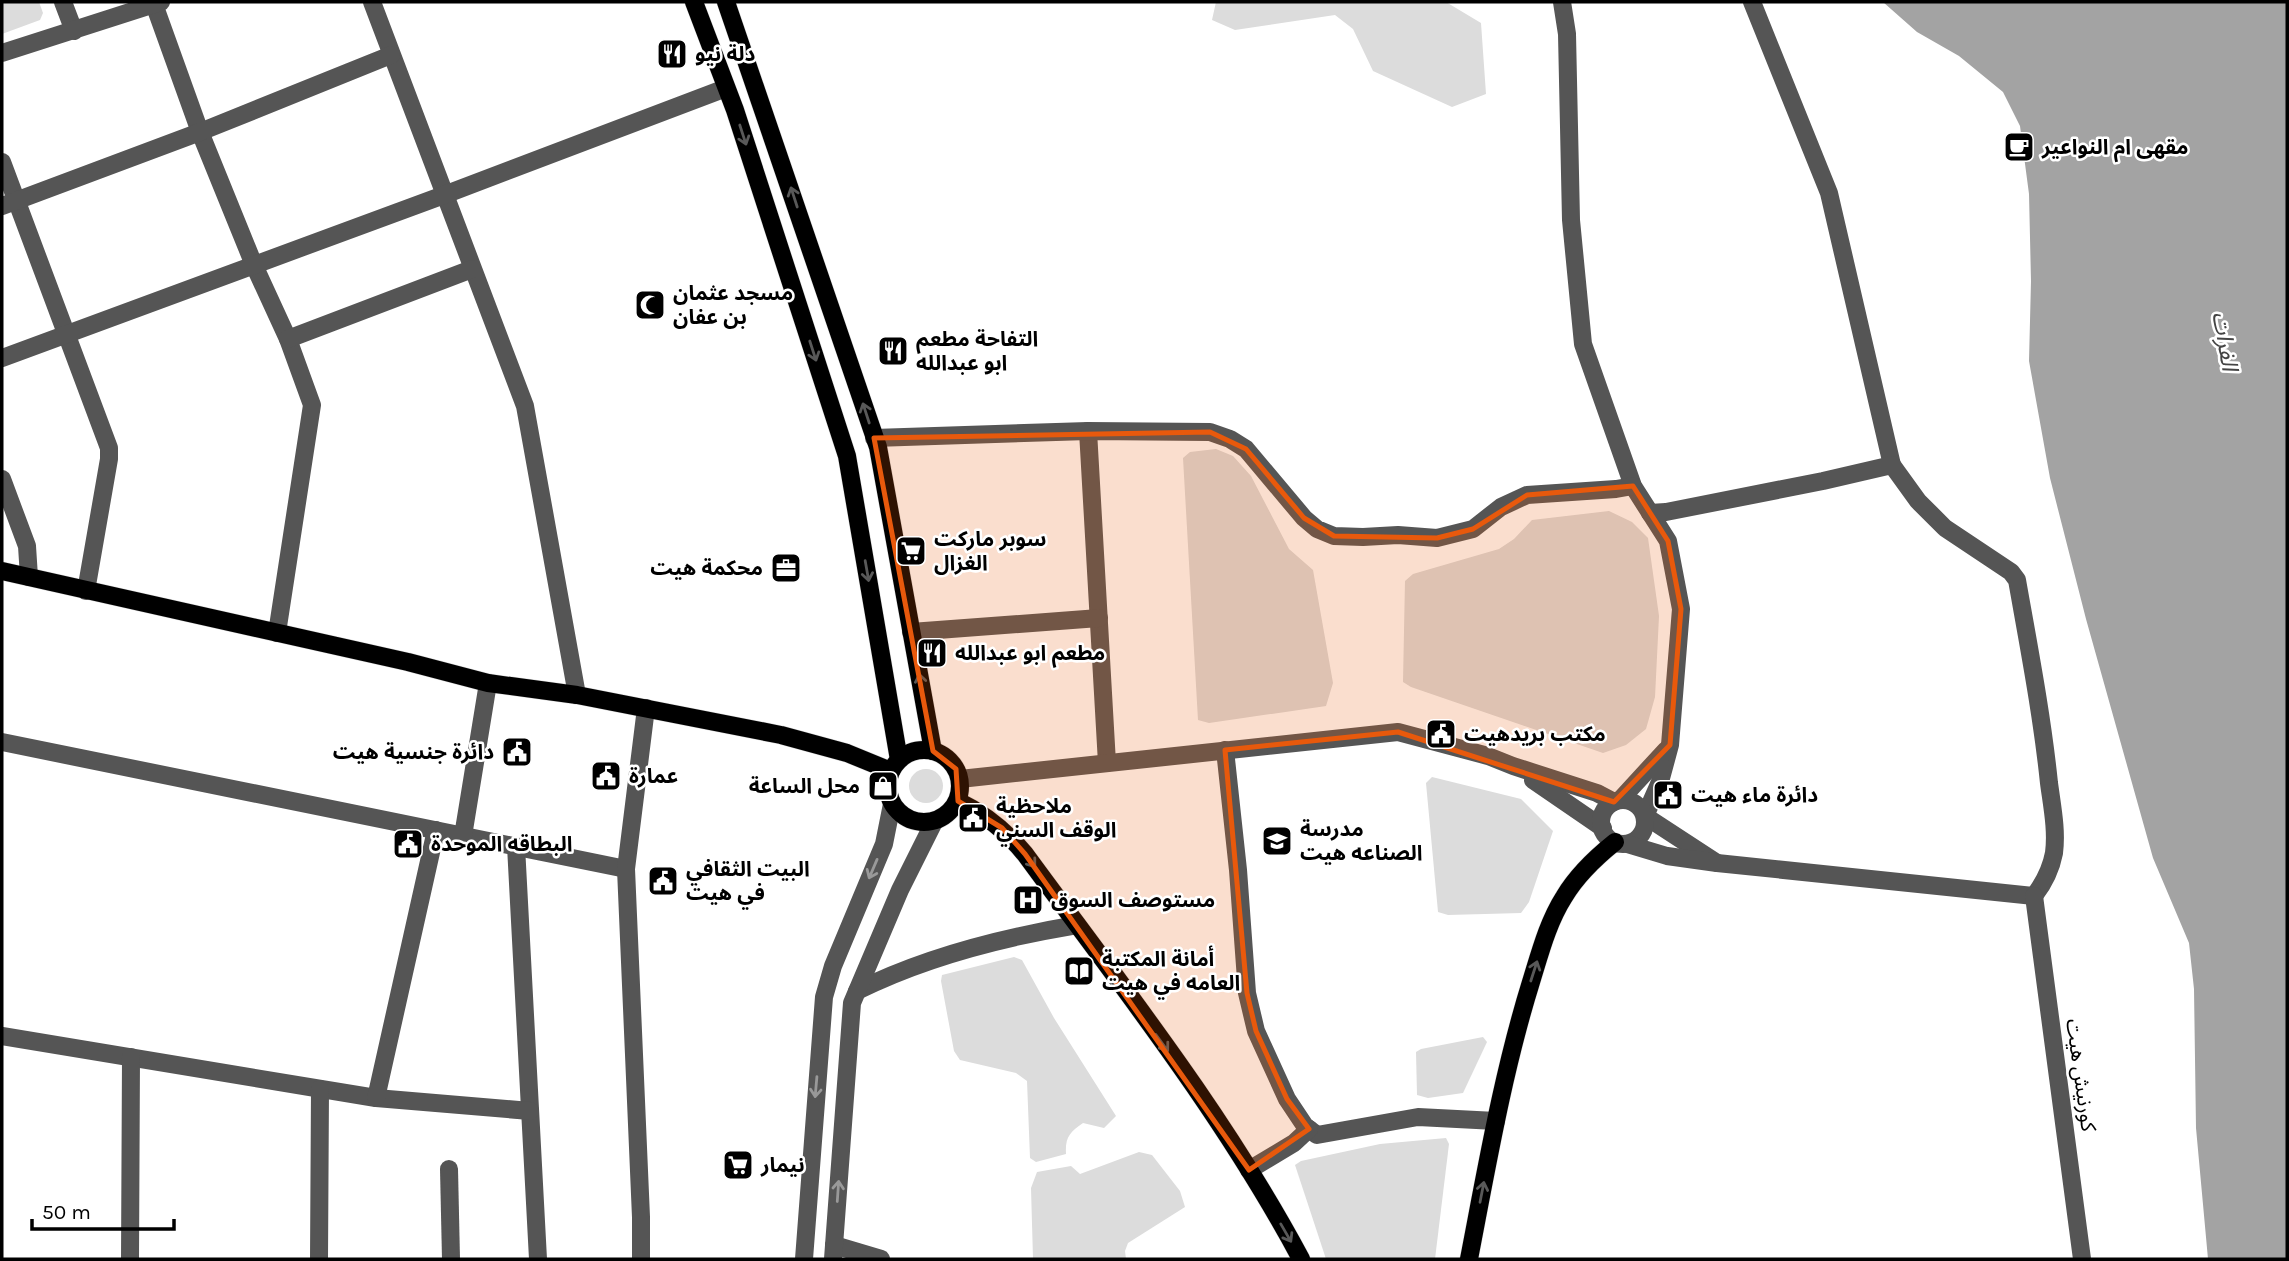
<svg xmlns="http://www.w3.org/2000/svg" width="2289" height="1261" font-family="Karla,'Noto Sans Arabic',sans-serif">
  <style>
    .green { fill: #dcdcdc }
    .water { fill: #a3a3a3 }
    .lines { fill: none; stroke-linecap: round; stroke-linejoin: round }
    .major-casing { stroke: #dbdbdb; stroke-width: 19 }
    .minor { stroke: #555; stroke-width: 18 }
    .major { stroke: #000; stroke-width: 18 }
    .oneway { stroke: #595959 }
    .oneway2 { stroke: #999 }
    .marked { fill: #e8590c; fill-opacity: 0.2; stroke: #e8590c; stroke-width: 5; stroke-linejoin: round }
    .labels { text-anchor: middle; dominant-baseline: central; stroke-width: 5; stroke-linejoin: round; paint-order: stroke }
    .poi-label { font-size: 21px; font-weight: bold; fill: #000; stroke: #fff; text-anchor: start }
    .street-label { font-size: 21px; fill: #000; stroke: #fff }
    .water-label { font-size: 23px; font-style: italic; fill: #444; stroke: #fff }
  </style>
  <rect width="100%" height="100%" fill="#fff"/>
  <g class="green">
    <polygon points="2,2 39,2 43,13 40,20 2,34"/>
    <polygon points="1216,2 1446,2 1481,23 1486,94 1452,107 1373,71 1353,29 1335,15 1235,30 1212,20"/>
    <polygon points="1216,449 1233,456 1251,476 1289,549 1313,570 1333,683 1326,706 1209,723 1198,720 1183,458 1190,452"/>
    <polygon points="1609,511 1632,522 1648,538 1659,616 1655,697 1646,729 1626,745 1603,753 1411,687 1403,682 1405,581 1413,574 1499,549 1514,539 1532,520"/>
    <circle cx="926" cy="786" r="17"/>
    <polygon points="1432,777 1521,799 1553,831 1529,902 1521,913 1448,915 1438,912 1426,783"/>
    <path d="M1014,957l8,3 32,58 62,98 -12,12 -21,-5c-13,9 -18,14 -17,31l-30,8 -6,-4 -3,-77 -11,-8 -56,-13 -6,-9 -13,-70 1,-6z"/>
    <polygon points="1483,1037 1487,1042 1463,1093 1428,1098 1417,1095 1416,1052 1421,1049"/>
    <polygon points="1446,1138 1449,1144 1435,1259 1326,1259 1295,1165 1301,1161 1380,1144"/>
    <polygon points="1139,1152 1152,1155 1180,1191 1185,1207 1128,1243 1125,1251 1126,1259 1033,1259 1031,1188 1037,1172 1071,1166 1080,1174"/>
  </g>
  <polygon class="water" points="1883,2 2287,2 2287,1259 2208,1259 2196,1128 2194,989 2189,943 2153,858 2086,619 2050,478 2029,361 2031,281 2029,194 2020,126 2003,92 1959,56 1917,32"/>
  <g class="lines">
    <g class="major-casing">
      <g id="major">
        <polyline points="694,2 735,110 847,456 899,760"/>
        <polyline points="726,2 878,447 933,751"/>
        <polyline points="2,571 408,662 488,683 577,695 781,735 847,753 891,771"/>
        <circle cx="924" cy="786" r="36"/>
        <path d="M958,801c27,13 48,30 67,53 96,131 199,261 276,405"/>
        <path d="M1469,1259c18,-93 34,-187 62,-277 9,-29 17,-60 33,-85 13,-22 31,-39 51,-55"/>
      </g>
    </g>
    <g class="minor">
      <polyline points="63,2 74,31"/>
      <polyline points="372,2 525,406 577,695"/>
      <polyline points="1562,2 1567,34 1571,220 1583,344 1633,486 1668,541 1681,609 1670,745 1660,782 1645,816 1717,863"/>
      <polyline points="1752,2 1829,193 1892,465"/>
      <polyline points="154,4 200,132 254,265 288,339 312,405 277,633"/>
      <polyline points="2,53 161,2"/>
      <polyline points="2,162 109,448 109,459 86,591"/>
      <polyline points="2,206 200,132 391,55"/>
      <polyline points="288,339 472,269"/>
      <polyline points="2,358 444,195 726,88"/>
      <polyline points="1088,431 1107,763"/>
      <polyline points="874,438 1088,431 1210,432 1230,439 1246,449 1304,518 1317,529 1334,536 1363,537 1398,535 1437,538 1473,529 1501,507 1527,495 1616,489 1633,486"/>
      <polyline points="2,479 27,546 29,577"/>
      <path d="M1650,513l16,-1 157,-31 69,-16 26,36 27,27 66,44 6,8c12,68 25,135 32,203 3,23 8,47 5,70 -3,16 -10,30 -20,43"/>
      <polyline points="911,632 1099,618"/>
      <polyline points="2,742 626,869"/>
      <polyline points="1225,750 1238,870 1247,993 1256,1031 1287,1099 1305,1126 1317,1135 1418,1117 1496,1121"/>
      <polyline points="960,779 1398,732 1488,756 1513,766 1597,793 1614,802"/>
      <polyline points="1533,780 1603,828"/>
      <polyline points="1620,800 1666,750"/>
      <circle cx="1623" cy="822" r="22"/>
      <polyline points="463,836 488,683"/>
      <polyline points="1627,844 1667,856 1717,863 2034,896"/>
      <polyline points="516,846 538,1259"/>
      <polyline points="2034,896 2082,1259"/>
      <path d="M857,991c66,-33 148,-54 220,-66"/>
      <polyline points="2,1036 376,1098 530,1111"/>
      <polyline points="376,1098 436,830"/>
      <polyline points="449,1169 451,1259"/>
      <polyline points="1249,1170 1294,1143 1309,1129"/>
      <polyline points="834,1245 881,1259"/>
      <polyline points="130,1259 131,1057"/>
      <polyline points="319,1259 320,1089"/>
      <polyline points="641,1259 641,1217 626,869 646,708"/>
      <polyline points="804,1259 824,997 833,966 884,844 892,804"/>
      <polyline points="833,1259 852,1003 900,890 934,822"/>
    </g>
    <use href="#major" class="major"/>
  </g>
  <defs><path id="oneway-shaft" d="M-6 0H5M1.5-3L5.5 0L1.5 3" fill="none" stroke-width="1.6" stroke-linecap="round" stroke-linejoin="round" transform="scale(1.75)"/></defs>
  <g class="oneway">
    <use href="#oneway-shaft" transform="translate(743 135) rotate(72)"/>
    <use href="#oneway-shaft" transform="translate(794 197) rotate(-108)"/>
    <use href="#oneway-shaft" transform="translate(813 351) rotate(72)"/>
    <use href="#oneway-shaft" transform="translate(866 413) rotate(-108)"/>
    <use href="#oneway-shaft" transform="translate(867 571) rotate(80)"/>
    <use href="#oneway-shaft" transform="translate(921 684) rotate(-100)"/>
    <use href="#oneway-shaft" transform="translate(1029 859) rotate(53)"/>
    <use href="#oneway-shaft" transform="translate(1534 971) rotate(-72)"/>
    <use href="#oneway-shaft" transform="translate(1162 1043) rotate(54)"/>
    <use href="#oneway-shaft" transform="translate(1482 1192) rotate(-79)"/>
    <use href="#oneway-shaft" transform="translate(1286 1233) rotate(60)"/>
  </g>
  <g class="oneway2">
    <use href="#oneway-shaft" transform="translate(873 869) rotate(113)"/>
    <use href="#oneway-shaft" transform="translate(816 1087) rotate(95)"/>
    <use href="#oneway-shaft" transform="translate(838 1191) rotate(-86)"/>
  </g>
  <path class="marked" d="M1210,432l36,17 58,69 30,18 103,2 36,-9 54,-34 106,-9 35,55 13,68 -11,136 -56,57 -216,-70 -173,18 22,243 9,38 31,68 22,30 -60,41 -224,-316 -23,-26 -44,-27 -2,-32 -23,-18 -59,-313z"/>
  <defs>
    <g id="restaurant-square" transform="scale(1.575)"><rect x="-9" y="-9" width="18" height="18" rx="4" fill="#000" stroke="#fff"/><path d="M-5-6h1v4h1v-4h1v4h1v-4h1v5L-1.5 .5V6h-2V.5L-5-1ZM5-6V6H3V1.5H1.5Q1.5-4 5-6Z" fill="#fff"/></g>
    <g id="cafe-square" transform="scale(1.575)"><rect x="-9" y="-9" width="18" height="18" rx="4" fill="#000" stroke="#fff"/><path d="M-5.5-4.5H6V0H3Q3 3.5 0 3.5H-2.5Q-5.5 3.5-5.5 0ZM3-3.2v2h1.7v-2ZM-6 4.5H4V6H-6Z" fill="#fff"/></g>
    <g id="mosque-square" transform="scale(1.575)"><rect x="-9" y="-9" width="18" height="18" rx="4" fill="#000" stroke="#fff"/><path d="M3.5-4.9A6 6 0 1 0 3.5 4.9A5 5 0 1 1 3.5-4.9Z" fill="#fff"/></g>
    <g id="supermarket-square" transform="scale(1.575)"><rect x="-9" y="-9" width="18" height="18" rx="4" fill="#000" stroke="#fff"/><path d="M-6-5.5h2.5l.6 2H6L4.5 2H-2.5L-4.4-4H-6ZM-1.5 3.2a1.3 1.3 0 1 0 .1 0ZM3 3.2a1.3 1.3 0 1 0 .1 0Z" fill="#fff"/></g>
    <g id="office-square" transform="scale(1.575)"><rect x="-9" y="-9" width="18" height="18" rx="4" fill="#000" stroke="#fff"/><path d="M-6-3h4V-5.5h4V-3h4V5H-6ZM-1-4.5V-3h2v-1.5ZM-6 0V1H6V0Z" fill="#fff"/></g>
    <g id="civic-square" transform="scale(1.575)"><rect x="-9" y="-9" width="18" height="18" rx="4" fill="#000" stroke="#fff"/><path d="M-.6-6.5H3V-4.5H.6V-3L4-1V1h2V6H-6V1h2V-1L-.6-3ZM-1.2 2.5V6h2.4V2.5Z" fill="#fff"/></g>
    <g id="shop-square" transform="scale(1.575)"><rect x="-9" y="-9" width="18" height="18" rx="4" fill="#000" stroke="#fff"/><path d="M-5-2.5h2.3a2.7 3.5 0 0 1 5.4 0H5L5.5 6h-11ZM-1.5-2.5h3a1.5 2.3 0 0 0-3 0Z" fill="#fff"/></g>
    <g id="school-square" transform="scale(1.575)"><rect x="-9" y="-9" width="18" height="18" rx="4" fill="#000" stroke="#fff"/><path d="M0-5L7-2L0 1L-7-2ZM-4 1L0 2.5L4 1V4Q0 6-4 4Z" fill="#fff"/></g>
    <g id="hospital-square" transform="scale(1.575)"><rect x="-9" y="-9" width="18" height="18" rx="4" fill="#000" stroke="#fff"/><path d="M-5-5h3v3.5h4V-5h3V5h-3V1.5h-4V5h-3Z" fill="#fff"/></g>
    <g id="library-square" transform="scale(1.575)"><rect x="-9" y="-9" width="18" height="18" rx="4" fill="#000" stroke="#fff"/><path d="M-6-4Q-3-5.5-.7-3.5V5Q-3 3-6 4ZM6-4Q3-5.5 .7-3.5V5Q3 3 6 4Z" fill="#fff"/></g>
  </defs>
  <g fill-rule="evenodd">
    <use href="#restaurant-square" x="672" y="54"/>
    <use href="#cafe-square" x="2019" y="147"/>
    <use href="#mosque-square" x="650" y="305"/>
    <use href="#restaurant-square" x="893" y="351"/>
    <use href="#supermarket-square" x="911" y="551"/>
    <use href="#office-square" x="786" y="568"/>
    <use href="#restaurant-square" x="932" y="653"/>
    <use href="#civic-square" x="1441" y="734"/>
    <use href="#civic-square" x="517" y="752"/>
    <use href="#civic-square" x="606" y="776"/>
    <use href="#shop-square" x="883" y="786"/>
    <use href="#civic-square" x="1668" y="795"/>
    <use href="#civic-square" x="973" y="818"/>
    <use href="#school-square" x="1277" y="841"/>
    <use href="#civic-square" x="408" y="844"/>
    <use href="#civic-square" x="663" y="881"/>
    <use href="#hospital-square" x="1028" y="900"/>
    <use href="#library-square" x="1079" y="971"/>
    <use href="#supermarket-square" x="738" y="1165"/>
  </g>
  <g class="labels">
    <g class="poi-label">
      <text x="695" y="54">دلة نيو</text>
      <text x="2042" y="147">مقهى ام النواعير</text>
      <text x="673" y="293">مسجد عثمان<tspan x="673" dy="24">بن عفان</tspan></text>
      <text x="916" y="339">التفاحة مطعم<tspan x="916" dy="24">ابو عبدالله</tspan></text>
      <text x="934" y="539">سوبر ماركت<tspan x="934" dy="24">الغزال</tspan></text>
      <text x="763" y="568" text-anchor="end">محكمة هيت</text>
      <text x="955" y="653">مطعم ابو عبدالله</text>
      <text x="1464" y="734">مكتب بريدهيت</text>
      <text x="494" y="752" text-anchor="end">دائرة جنسية هيت</text>
      <text x="629" y="776">عمارة</text>
      <text x="860" y="786" text-anchor="end">محل الساعة</text>
      <text x="1691" y="795">دائرة ماء هيت</text>
      <text x="996" y="806">ملاحظية<tspan x="996" dy="24">الوقف السني</tspan></text>
      <text x="1300" y="829">مدرسة<tspan x="1300" dy="24">الصناعه هيت</tspan></text>
      <text x="431" y="844">البطاقه الموحدة</text>
      <text x="686" y="869">البيت الثقافي<tspan x="686" dy="24">في هيت</tspan></text>
      <text x="1051" y="900">مستوصف السوق</text>
      <text x="1102" y="959">أمانة المكتبة<tspan x="1102" dy="24">العامه في هيت</tspan></text>
      <text x="761" y="1165">نيمار</text>
    </g>
    <g class="street-label">
      <text transform="translate(2081 1075) rotate(82)">كورنيش هيت</text>
    </g>
    <g class="water-label">
      <text transform="translate(2225 341) rotate(80)">الفرات</text>
    </g>
  </g>
  <rect width="2289" height="1261" fill="none" stroke="#000000" stroke-width="7"/>
  <path d="M32 1219v10h142v-10" fill="none" stroke="#000000" stroke-width="3.5"/>
  <text x="42" y="1219" font-size="21" fill="#000000" stroke="#ffffff" stroke-width="5" paint-order="stroke">50 m</text>
</svg>
